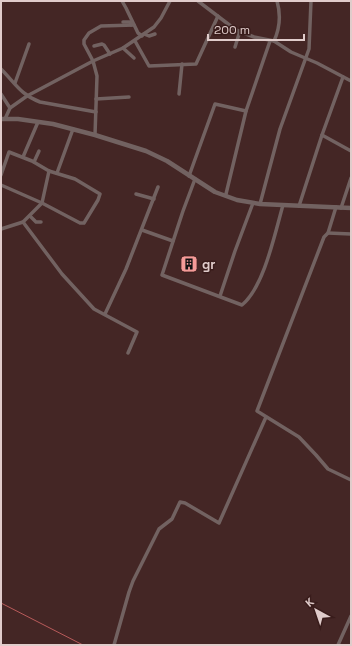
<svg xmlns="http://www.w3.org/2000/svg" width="352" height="646" font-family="'Space Grotesk',sans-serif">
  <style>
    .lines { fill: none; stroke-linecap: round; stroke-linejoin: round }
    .stream { stroke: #b85b5b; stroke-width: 1 }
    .minor { stroke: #726261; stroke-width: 3.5 }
    .tertiary { stroke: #726261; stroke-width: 4.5 }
    .labels { text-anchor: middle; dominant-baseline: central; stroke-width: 3; stroke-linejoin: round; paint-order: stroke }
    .poi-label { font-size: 13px; font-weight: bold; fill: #e0cccb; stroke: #391c1b; text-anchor: start }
  </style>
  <rect width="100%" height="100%" fill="#442625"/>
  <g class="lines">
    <polyline class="stream" points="1,603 83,645"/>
    <g class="minor">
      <polyline points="122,1 126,8 138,33 142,36"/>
      <polyline points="198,1 236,30 254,37 274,41 291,52 317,63 351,81"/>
      <polyline points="123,22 130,22 131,25"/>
      <polyline points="144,34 149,36 155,34"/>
      <polyline points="135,41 149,66 196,64 218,16"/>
      <path d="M274,41c6,-13 7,-26 3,-40"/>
      <polyline points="94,46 102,44 104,45 110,54"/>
      <polyline points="235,47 240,31"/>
      <polyline points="123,48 134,58"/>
      <path d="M1,69c14,14 20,26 39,33l56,10"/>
      <polyline points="15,83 29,44"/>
      <polyline points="1,94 10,108"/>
      <polyline points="179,94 182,64"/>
      <polyline points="96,99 129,97"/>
      <polyline points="5,119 10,108 27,96 93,61 123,48 154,27 161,18 170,1"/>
      <polyline points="95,135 97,76 93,61 84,44 84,40 89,33 101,26 134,25"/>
      <polyline points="322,135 351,151"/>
      <polyline points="23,157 38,122"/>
      <polyline points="34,162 39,151"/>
      <polyline points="57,173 73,129"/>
      <polyline points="1,175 9,152 32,161 49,171 75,179 100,194 98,200 84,223 80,223 42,203 1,185"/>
      <polyline points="189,176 215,104 246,111"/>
      <path d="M195,179l-12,32 -21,64 80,30c22,-18 33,-72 41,-100"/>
      <polyline points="136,194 154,199"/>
      <polyline points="226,194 246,111 270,41"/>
      <polyline points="260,204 280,129 309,49 311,1"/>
      <polyline points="299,206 322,135 343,77"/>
      <polyline points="336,207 328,233 324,237 257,411 299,437 316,455 328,469 351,480"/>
      <polyline points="341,208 351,178"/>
      <polyline points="30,216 36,222 41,222"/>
      <polyline points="23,222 62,274 94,309 137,332 128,353"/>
      <polyline points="1,229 23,222 42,203 49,171"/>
      <polyline points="142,230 173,241"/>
      <polyline points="328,233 351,234"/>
      <polyline points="220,296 235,251 253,203"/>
      <polyline points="105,314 126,269 158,187"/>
      <polyline points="114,645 129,592 133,581 159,529 172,519 180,502 185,503 219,523 266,417"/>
      <polyline points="338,645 351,616"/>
    </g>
    <polyline class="tertiary" points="1,119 18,119 53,124 95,135 146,151 167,161 215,192 237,200 260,204 351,208"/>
  </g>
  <defs>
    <g id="building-square" transform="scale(0.9)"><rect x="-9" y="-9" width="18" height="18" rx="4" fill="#f59b98" stroke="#391c1b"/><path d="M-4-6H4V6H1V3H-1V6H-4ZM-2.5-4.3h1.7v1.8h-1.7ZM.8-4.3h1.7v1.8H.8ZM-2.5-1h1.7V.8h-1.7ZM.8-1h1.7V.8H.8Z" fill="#111"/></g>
  </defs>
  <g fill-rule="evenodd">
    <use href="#building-square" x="189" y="264"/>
  </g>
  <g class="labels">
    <g class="poi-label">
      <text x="202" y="264">gr</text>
    </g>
  </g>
  <rect width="352" height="646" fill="none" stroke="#e0cccb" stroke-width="4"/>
  <g transform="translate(316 610) rotate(320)" stroke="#391c1b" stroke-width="3" paint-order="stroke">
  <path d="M0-3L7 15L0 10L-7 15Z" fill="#e0cccb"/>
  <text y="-6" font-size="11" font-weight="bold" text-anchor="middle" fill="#e0cccb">K</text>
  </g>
  <path d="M208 34v6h96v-6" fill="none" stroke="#e0cccb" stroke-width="2"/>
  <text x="214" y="34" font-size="12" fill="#e0cccb" stroke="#391c1b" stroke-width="3" paint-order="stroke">200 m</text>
</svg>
